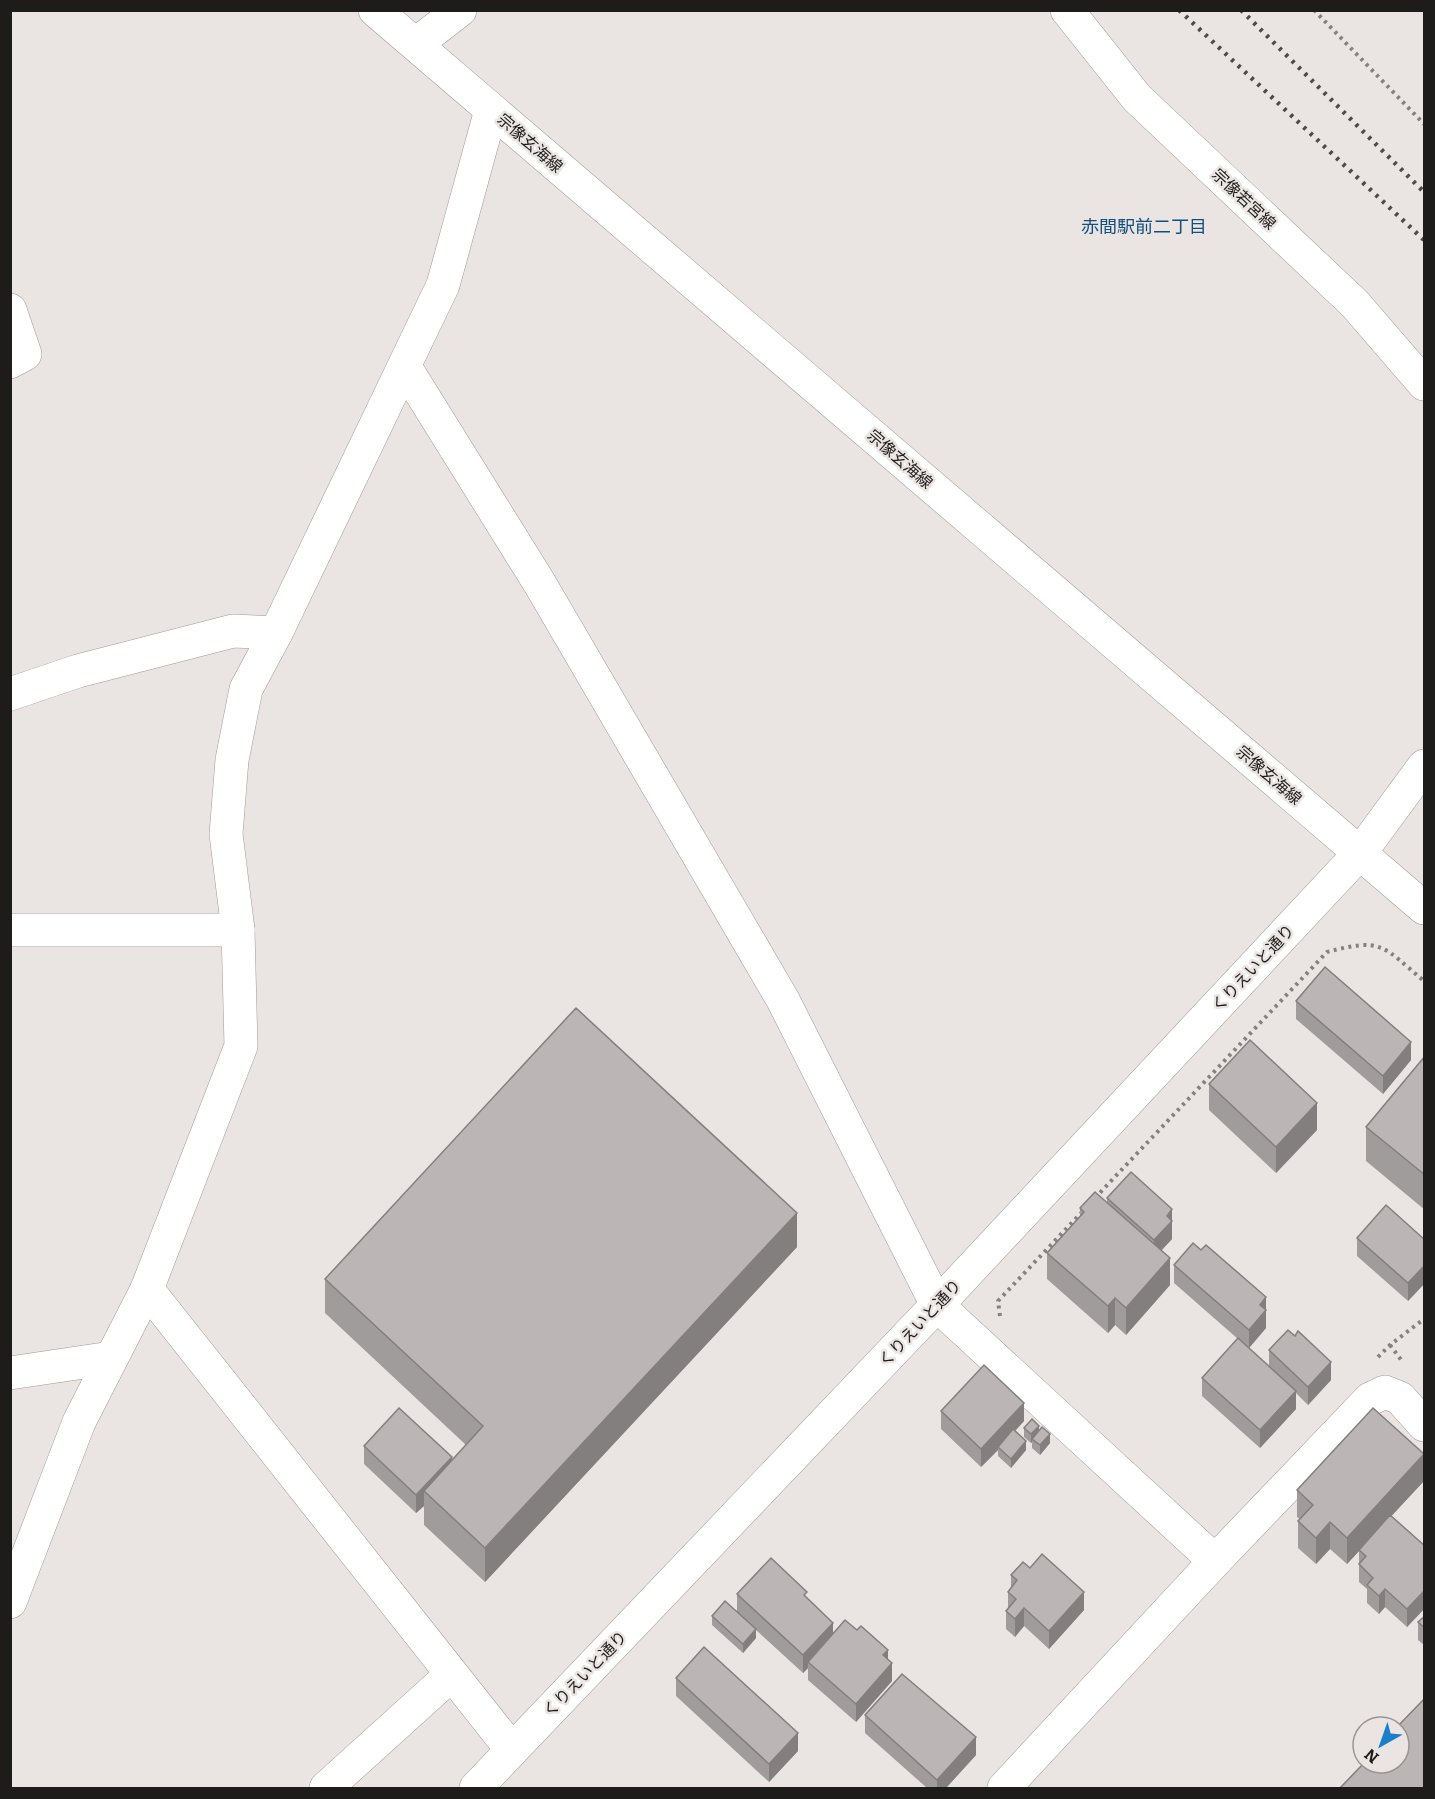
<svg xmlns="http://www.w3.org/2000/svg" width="1435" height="1799" font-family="Bitter,'Noto Sans JP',serif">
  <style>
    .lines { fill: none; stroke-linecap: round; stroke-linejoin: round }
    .minor-casing { stroke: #9f9a97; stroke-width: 34 }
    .major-casing { stroke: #9f9a97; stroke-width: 34 }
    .path { stroke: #84817f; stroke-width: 4; stroke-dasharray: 3 4.5; stroke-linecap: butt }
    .minor { stroke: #fff; stroke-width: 33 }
    .major { stroke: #fff; stroke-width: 33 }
    .rail { stroke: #4d4a49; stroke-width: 4.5; stroke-dasharray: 3 6; stroke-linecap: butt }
    .wall { fill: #a19c9c }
    .shaded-wall { fill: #837f7f }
    .building { fill: #bbb5b5; stroke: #837f7f; stroke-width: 1.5 }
    .labels { text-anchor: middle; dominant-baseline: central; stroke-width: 5; stroke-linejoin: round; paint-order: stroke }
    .street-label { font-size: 16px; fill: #1e1c1b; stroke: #eae5e2 }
    .neighbourhood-label { font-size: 18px; fill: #114f7f; stroke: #eae5e2 }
  </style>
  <rect width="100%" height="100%" fill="#eae5e2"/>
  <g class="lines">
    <g class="minor-casing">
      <g id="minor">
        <polyline points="416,44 460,10"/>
        <polyline points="10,310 25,354 10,362"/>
        <polyline points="405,367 540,584 783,1000 937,1305 1215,1561"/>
        <polyline points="10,694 78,671 233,631 276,633"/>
        <polyline points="10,930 238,930"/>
        <polyline points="147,1289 512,1750"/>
        <polyline points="10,1373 111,1358"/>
        <polyline points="10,1602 79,1422 147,1289 241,1046 238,930 226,834 232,760 246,689 276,633 443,285 491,110"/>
        <polyline points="326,1788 451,1675"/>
        <polyline points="476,1788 937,1305 1360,853"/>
        <polyline points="1004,1788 1215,1561 1370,1399 1385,1392 1400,1398 1424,1425"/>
      </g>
    </g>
    <g class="major-casing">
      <g id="major">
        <polyline points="375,10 1424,908"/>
        <polyline points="1067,10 1137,98 1355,304 1424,384"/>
        <polyline points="1360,853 1424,766"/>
      </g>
    </g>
    <g class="path">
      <polyline points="1314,10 1424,124"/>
      <path d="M1095,1198l232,-246c56,-15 55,-6 97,29"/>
      <polyline points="1000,1316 998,1301 1082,1212"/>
      <polyline points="1390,1345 1402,1361"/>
      <polyline points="1378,1357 1390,1345 1424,1319"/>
    </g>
    <use href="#minor" class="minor"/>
    <use href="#major" class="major"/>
    <g class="rail">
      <polyline points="1179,10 1424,240"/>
      <polyline points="1241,10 1424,192"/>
    </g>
  </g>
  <g class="wall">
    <polygon points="1296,1001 1411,1060 1383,1094 1296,1019"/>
    <polygon points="1425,1056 1425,1210 1366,1161 1366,1127"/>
    <polygon points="1209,1084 1317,1130 1276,1173 1209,1110"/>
    <polygon points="1107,1198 1172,1227 1172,1239 1161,1251 1170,1285 1126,1335 1115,1325 1108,1333 1047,1279 1047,1253 1080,1216 1080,1208 1107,1203"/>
    <polygon points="1357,1238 1425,1240 1425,1283 1408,1301 1357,1256"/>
    <polygon points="797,1247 485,1582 424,1525 424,1506 416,1513 364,1464 364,1446 452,1460 466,1445 325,1313 325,1279"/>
    <polygon points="1174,1265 1266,1297 1266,1328 1249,1348 1269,1366 1269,1350 1331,1380 1308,1405 1296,1393 1296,1409 1260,1448 1202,1396 1202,1378 1238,1339 1174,1283"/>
    <polygon points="941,1411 1024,1421 1015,1431 1026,1450 1011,1468 998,1456 998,1450 981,1467 941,1429"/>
    <polygon points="1024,1428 1039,1430 1050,1443 1040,1455 1032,1448 1032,1442 1031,1443 1024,1437"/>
    <polygon points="1424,1481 1391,1516 1425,1546 1425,1608 1407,1627 1385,1607 1379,1614 1367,1603 1367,1589 1359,1582 1359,1551 1347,1564 1330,1549 1316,1564 1298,1548 1298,1521 1300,1519 1297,1517 1297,1490"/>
    <polygon points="1011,1575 1084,1610 1049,1649 1024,1626 1015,1637 1006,1629 1006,1611 1008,1609 1008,1592 1011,1588"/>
    <polygon points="737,1594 807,1598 833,1634 888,1659 892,1681 856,1722 808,1680 808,1668 803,1673 756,1630 756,1638 743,1653 712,1625 712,1616 748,1622 737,1612"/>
    <polygon points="1425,1616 1425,1646 1418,1640 1418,1622"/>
    <polygon points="676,1678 798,1751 769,1782 676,1696"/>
    <polygon points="865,1715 976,1755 946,1788 927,1788 865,1733"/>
  </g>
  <g class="shaded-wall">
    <polygon points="1411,1042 1411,1060 1383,1094 1383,1076"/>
    <polygon points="1317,1103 1317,1130 1276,1173 1276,1147"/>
    <polygon points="1172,1209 1172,1239 1154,1258 1154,1240 1167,1216"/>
    <polygon points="797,1213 797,1247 485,1582 485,1548"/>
    <polygon points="1170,1258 1170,1285 1126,1335 1126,1308"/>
    <polygon points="1425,1265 1425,1283 1408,1301 1408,1283"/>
    <polygon points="1266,1297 1266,1328 1249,1348 1249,1330 1260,1305"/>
    <polygon points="1115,1298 1115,1325 1108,1333 1108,1306"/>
    <polygon points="1331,1362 1331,1380 1308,1405 1308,1387"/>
    <polygon points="1296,1391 1296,1409 1260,1448 1260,1430"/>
    <polygon points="1024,1403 1024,1421 999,1448 998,1447 998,1450 981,1467 981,1449"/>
    <polygon points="1039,1426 1039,1435 1032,1439 1032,1442 1031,1443 1031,1434"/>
    <polygon points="1050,1434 1050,1443 1040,1455 1040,1445"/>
    <polygon points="1026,1441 1026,1450 1011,1468 1011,1459"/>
    <polygon points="1424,1454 1424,1481 1347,1564 1347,1538"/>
    <polygon points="452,1457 452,1475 424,1491 424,1506 416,1513 416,1495"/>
    <polygon points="1330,1522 1330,1549 1316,1564 1316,1538"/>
    <polygon points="1385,1589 1385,1607 1379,1614 1379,1596"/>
    <polygon points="1425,1590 1425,1608 1407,1627 1407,1609"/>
    <polygon points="1084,1592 1084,1610 1049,1649 1049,1631"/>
    <polygon points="1024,1608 1024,1626 1015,1637 1015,1619"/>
    <polygon points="833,1623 833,1641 808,1662 808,1668 803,1673 803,1655"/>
    <polygon points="756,1629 756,1638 743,1653 743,1644"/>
    <polygon points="888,1650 888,1667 892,1663 892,1681 856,1722 856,1704 883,1655"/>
    <polygon points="798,1733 798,1751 769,1782 769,1764"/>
    <polygon points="976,1737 976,1755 946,1788 937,1788 937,1780"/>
  </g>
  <g class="building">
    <polygon points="1325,967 1411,1042 1383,1076 1296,1001"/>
    <polygon points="576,1008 797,1213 485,1548 424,1491 483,1426 325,1279"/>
    <polygon points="1250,1040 1317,1103 1276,1147 1209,1084"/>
    <polygon points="1425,1056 1425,1175 1366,1127"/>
    <polygon points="1131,1172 1172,1209 1167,1216 1172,1221 1154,1240 1107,1198"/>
    <polygon points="1095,1192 1170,1258 1126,1308 1115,1298 1108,1306 1047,1253 1084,1212 1080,1208"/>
    <polygon points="1386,1205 1425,1240 1425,1265 1408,1283 1357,1238"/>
    <polygon points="1193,1243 1201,1250 1206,1245 1266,1297 1260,1305 1266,1310 1249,1330 1174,1265"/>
    <polygon points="1288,1330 1295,1336 1298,1331 1331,1362 1308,1387 1269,1350"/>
    <polygon points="1238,1338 1296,1391 1260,1430 1202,1378"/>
    <polygon points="984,1365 1024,1403 981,1449 941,1411"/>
    <polygon points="399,1408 452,1457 416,1495 364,1446"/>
    <polygon points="1373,1408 1424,1454 1347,1538 1330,1522 1316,1538 1298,1521 1313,1505 1297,1490"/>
    <polygon points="1032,1419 1039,1426 1031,1434 1024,1428"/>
    <polygon points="1042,1427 1050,1434 1040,1445 1032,1439"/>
    <polygon points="1013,1429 1026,1441 1011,1459 998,1447"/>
    <polygon points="1390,1515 1425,1546 1425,1590 1407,1609 1385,1589 1379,1596 1367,1585 1373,1578 1359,1564 1366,1556 1359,1550"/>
    <polygon points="1042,1554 1084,1592 1049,1631 1024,1608 1015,1619 1006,1611 1016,1599 1008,1592 1017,1580 1011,1575 1023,1562 1030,1568"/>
    <polygon points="771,1558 807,1592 804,1595 833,1623 803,1655 737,1594"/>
    <polygon points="725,1601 756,1629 743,1644 712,1616"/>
    <polygon points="1425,1616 1425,1628 1418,1622"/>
    <polygon points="845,1620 857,1630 861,1626 888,1650 883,1655 892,1663 856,1704 808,1662"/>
    <polygon points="704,1647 798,1733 769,1764 676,1678"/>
    <polygon points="902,1674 976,1737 937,1780 865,1715"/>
    <polygon points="1425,1698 1425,1788 1340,1788 1364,1763 1399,1763 1399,1727 1397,1727"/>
  </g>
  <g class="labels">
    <g class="street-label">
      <text transform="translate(530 143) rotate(41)">宗像玄海線</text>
      <text transform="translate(1244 199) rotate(43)">宗像若宮線</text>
      <text transform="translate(900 459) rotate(41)">宗像玄海線</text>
      <text transform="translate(1269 775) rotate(41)">宗像玄海線</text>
      <text transform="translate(1253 968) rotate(-47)">くりえいと通り</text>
      <text transform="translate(920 1323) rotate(-47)">くりえいと通り</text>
      <text transform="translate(585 1674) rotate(-46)">くりえいと通り</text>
    </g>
    <g class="neighbourhood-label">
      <text x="1144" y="227">赤間駅前二丁目</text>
    </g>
  </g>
  <rect width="1435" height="1799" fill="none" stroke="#1e1c1b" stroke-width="24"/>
  <g transform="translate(1381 1745) rotate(220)"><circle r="28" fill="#eae5e2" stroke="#989592" stroke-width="1.5"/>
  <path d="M0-4.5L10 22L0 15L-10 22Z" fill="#1a7ec9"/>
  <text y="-9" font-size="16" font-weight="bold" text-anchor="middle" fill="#1e1c1b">N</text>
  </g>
</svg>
